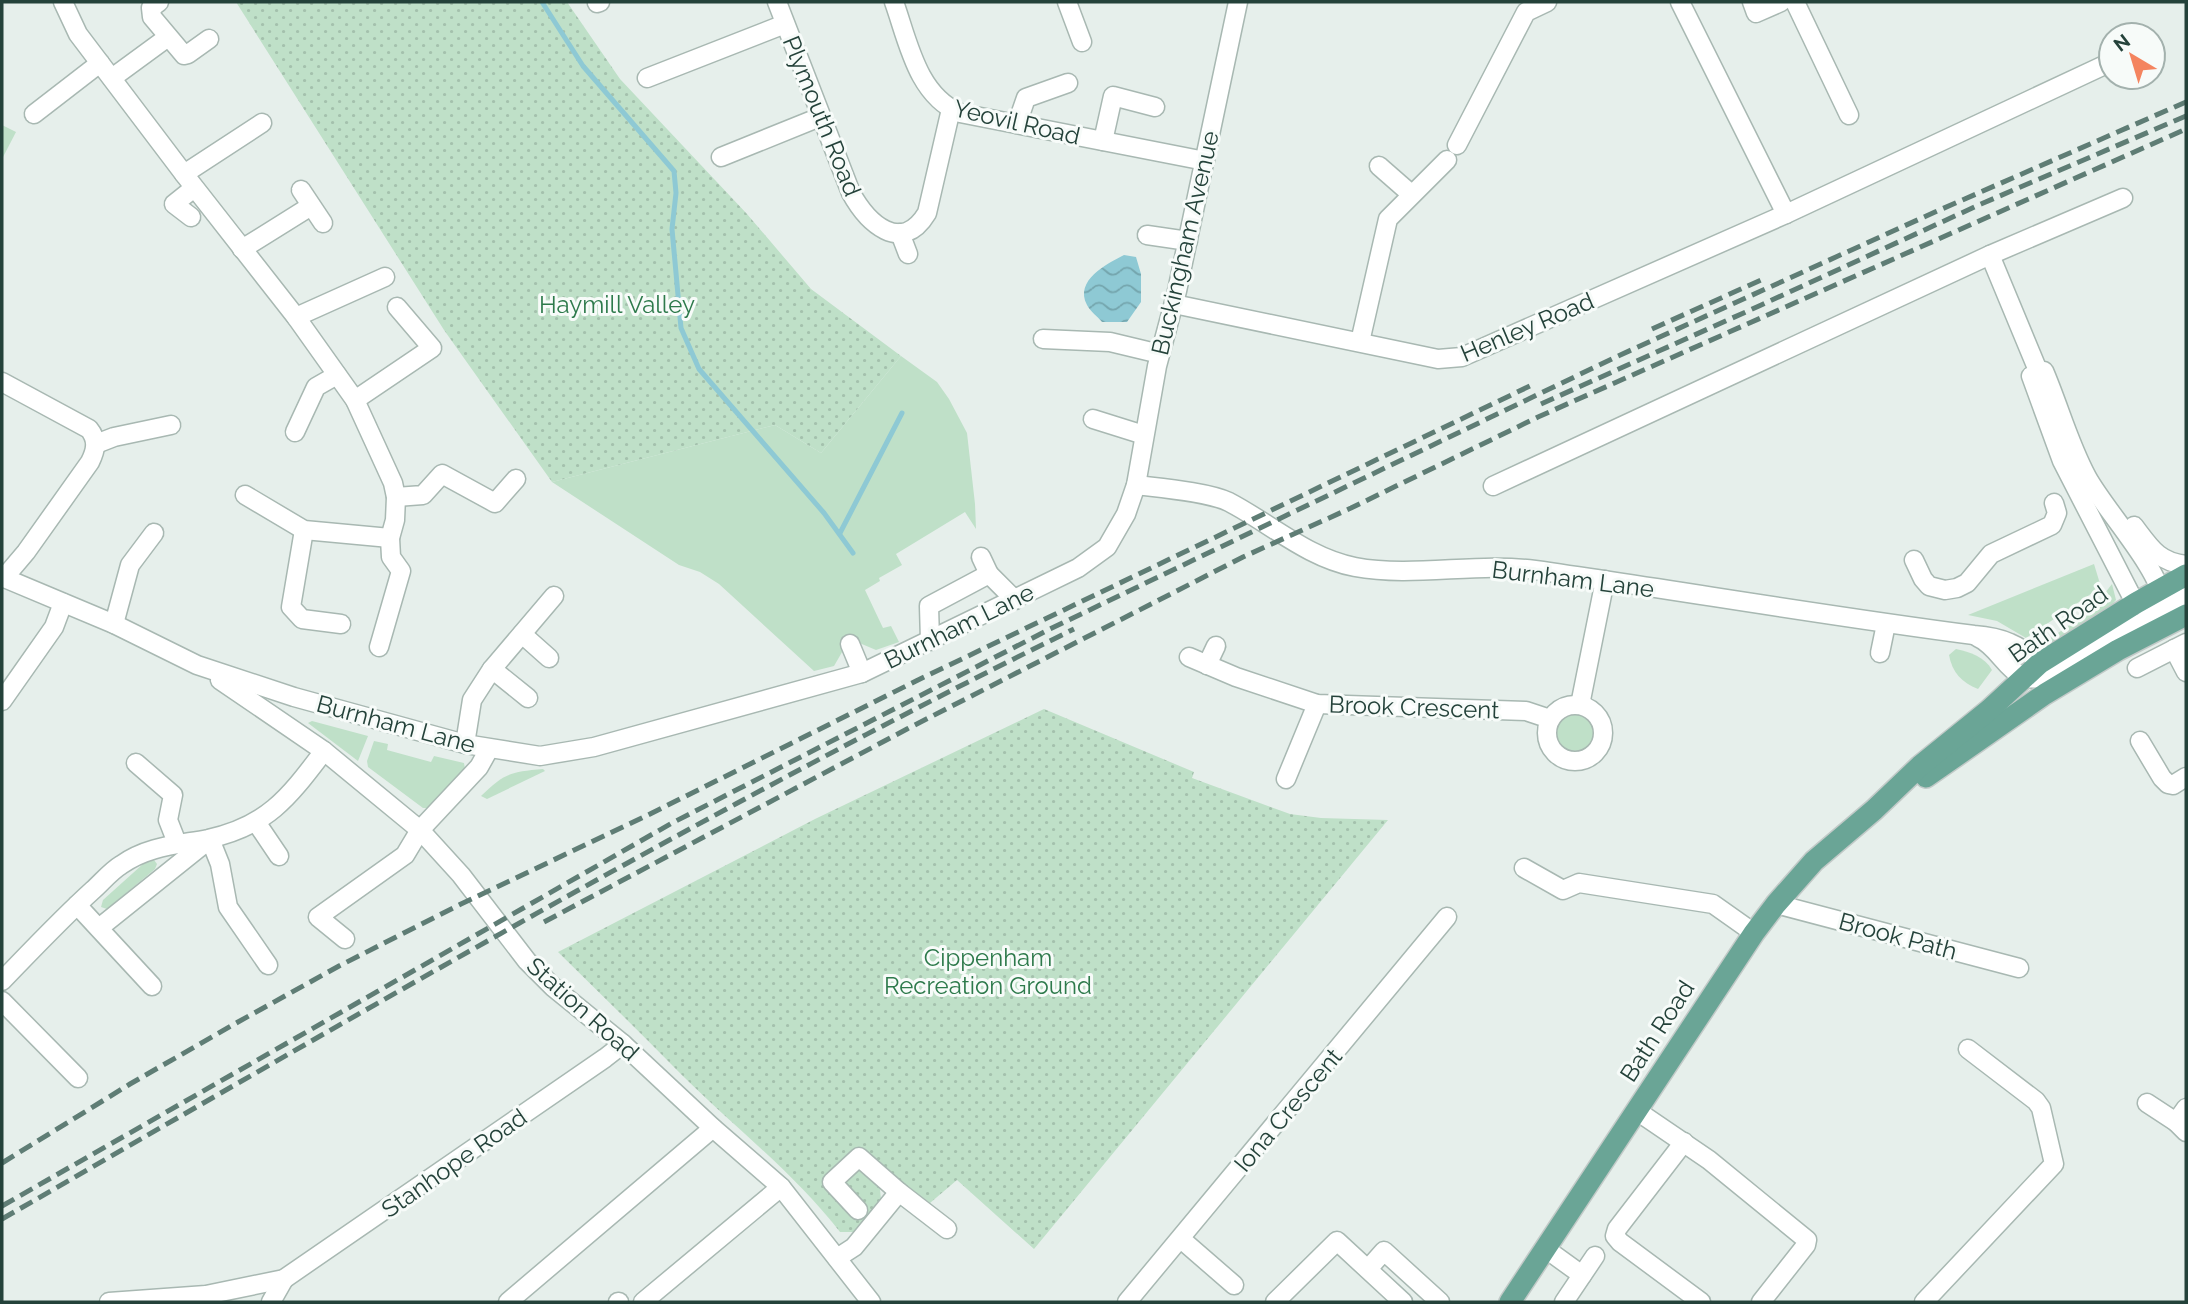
<svg xmlns="http://www.w3.org/2000/svg" width="2188" height="1304" font-family="Raleway,sans-serif">
  <style>
    .green { fill: #bfe0c8 }
    .park { fill: url(#park-dots) }
    .water { fill: url(#water-waves) }
    .lines { fill: none; stroke-linecap: round; stroke-linejoin: round }
    .stream { stroke: #8ec9d4; stroke-width: 5 }
    .minor-casing { stroke: #a8b8b2; stroke-width: 21 }
    .major-casing { stroke: #c2cac8; stroke-width: 24 }
    .minor { stroke: #fff; stroke-width: 18 }
    .major { stroke: #6aa596; stroke-width: 21 }
    .rail { stroke: #5f7d75; stroke-width: 5; stroke-dasharray: 14 7; stroke-linecap: butt }
    .labels { text-anchor: middle; dominant-baseline: central; stroke-width: 6; stroke-linejoin: round; paint-order: stroke }
    .street-label { font-size: 24px; fill: #24423a; stroke: #f7fbf9 }
    .park-label { font-size: 24px; fill: #2d7a4b; stroke: #f7fbf9 }
  </style>
  <defs>
    <pattern id="park-dots" width="8" height="8" patternUnits="userSpaceOnUse" patternTransform="scale(1.75)"><rect width="8" height="8" fill="#bfe0c8"/><path d="M2 2h.1M6 6h.1" fill="none" stroke="#a4c1ad" stroke-width="1.8" stroke-linecap="round"/></pattern>
    <pattern id="water-waves" width="16" height="10" patternUnits="userSpaceOnUse" patternTransform="scale(1.75)"><rect width="16" height="10" fill="#8ec9d4"/><path d="M0 5q4-4 8 0t8 0" fill="none" stroke="#74a5ad"/></pattern>
  </defs>
  <rect width="100%" height="100%" fill="#e6efeb"/>
  <g class="green">
    <polygon points="2,125 16,132 2,159"/>
    <polygon points="901,356 937,382 949,399 967,433 975,504 976,529 965,512 896,554 902,565 879,578 880,581 865,590 883,628 891,626 899,642 876,650 857,642 845,647 834,666 814,671 719,584 700,572 679,565 552,482 775,425 821,453"/>
    <polygon points="2094,564 2101,587 2026,638 1997,621 1968,615"/>
    <polygon points="2112,584 2116,600 2106,611 2044,649 2037,647 2091,611"/>
    <path d="M1956,649c14,3 29,8 36,21l-14,19c-16,-6 -26,-17 -29,-34z"/>
    <circle cx="1575" cy="733" r="19"/>
    <polygon points="312,721 368,736 358,761 308,723"/>
    <polygon points="374,741 388,744 387,750 431,762 434,756 464,763 465,769 431,808 423,808 368,767 367,761"/>
    <path d="M543,769l2,2 -58,28 -6,-3c24,-23 29,-24 62,-27z"/>
    <polygon points="154,860 157,864 155,869 107,909 101,907 103,900 143,864"/>
  </g>
  <g class="park">
    <polygon points="236,2 567,2 620,79 747,214 811,289 901,356 821,453 775,425 552,482 444,330"/>
    <path d="M1044,709l150,63 -2,6 98,36 31,4 67,2 -354,429 -77,-69 -27,23 -41,-30 -10,8 2,18 -27,33h-14c-51,-65 -114,-111 -171,-170 -36,-37 -74,-73 -111,-110l257,-133z"/>
  </g>
  <path class="water" d="M1124,255l12,2 5,17v28l-14,20h-25c-4,-5 -12,-11 -15,-17 -13,-25 20,-41 37,-50z"/>
  <g class="lines">
    <g class="stream">
      <polyline points="542,2 583,66 674,171 676,193 672,229 681,328 699,369 824,513 853,553"/>
      <polyline points="840,533 902,413"/>
    </g>
    <g class="minor-casing">
      <g id="minor">
        <polyline points="63,2 78,34 184,174 296,317 355,400 393,483 396,497 395,520 390,538 391,557 401,571 379,647"/>
        <polyline points="159,2 151,8 152,17 184,55 188,54 209,39"/>
        <path d="M777,2l74,191c16,29 50,63 76,20l24,-104"/>
        <path d="M894,2c14,39 23,93 66,111l245,48"/>
        <polyline points="1067,2 1082,42"/>
        <polyline points="1680,2 1786,214"/>
        <polyline points="1752,2 1756,13 1781,2"/>
        <polyline points="1795,2 1849,115"/>
        <polyline points="597,3 600,2"/>
        <polyline points="112,78 168,37"/>
        <polyline points="647,78 785,24"/>
        <polyline points="34,114 100,63"/>
        <polyline points="1017,124 1026,98 1068,83"/>
        <polyline points="1103,141 1113,96 1155,107"/>
        <polyline points="1457,145 1526,12 1547,2"/>
        <polyline points="721,157 820,117"/>
        <polyline points="1379,166 1411,194"/>
        <polyline points="184,174 262,123"/>
        <polyline points="301,190 323,223"/>
        <polyline points="191,217 174,204 194,188"/>
        <polyline points="900,233 908,254"/>
        <polyline points="1147,235 1188,241"/>
        <polyline points="242,249 311,206"/>
        <polyline points="1990,255 2039,373"/>
        <polyline points="1174,304 1438,359 1462,357 1786,214 2111,62"/>
        <polyline points="296,317 385,277"/>
        <polyline points="1043,339 1110,342 1160,354"/>
        <polyline points="1360,342 1388,219 1447,160"/>
        <path d="M2044,371c15,35 25,73 43,106 18,33 73,92 76,125"/>
        <path d="M2031,376l31,85 70,136c15,21 35,9 54,0"/>
        <path d="M2,382l87,47c9,11 7,21 1,33l-64,90 -22,26"/>
        <polyline points="355,400 432,348 397,307"/>
        <polyline points="1093,419 1144,435"/>
        <polyline points="295,432 316,387 337,375"/>
        <polyline points="96,444 114,437 171,425"/>
        <path d="M1136,485c24,3 72,7 93,17 42,22 79,56 126,65 59,11 121,-5 180,3 147,21 292,46 439,65 13,1 25,3 36,8 17,7 18,15 39,14"/>
        <polyline points="1493,486 1990,255 2123,198"/>
        <polyline points="245,495 304,530 390,538"/>
        <polyline points="396,497 423,495 442,474 495,503 516,479"/>
        <path d="M2134,526c16,21 24,36 52,39"/>
        <polyline points="304,530 291,607 302,619 341,624"/>
        <polyline points="981,557 989,574"/>
        <polyline points="1914,560 1923,579 1929,586 1945,590 1957,588 1967,583 1991,554 2052,525 2057,513 2054,503"/>
        <polyline points="2,577 114,624 197,665 294,697 465,744 540,756 594,747 862,673 1078,568 1107,547 1126,514 1136,485 1157,366 1177,291 1238,2"/>
        <polyline points="114,624 130,565 154,533"/>
        <polyline points="522,634 549,658"/>
        <path d="M1977,637c27,11 35,54 70,38l79,-46 14,-6 30,-6"/>
        <polyline points="930,641 929,606 989,574 1015,600"/>
        <polyline points="850,644 862,673"/>
        <polyline points="2174,649 2186,672"/>
        <polyline points="1880,653 1886,624"/>
        <polyline points="1189,657 1236,677 1317,704 1526,711 1550,719"/>
        <polyline points="1207,665 1216,646"/>
        <polyline points="2137,668 2186,643"/>
        <polyline points="492,669 528,698"/>
        <polyline points="220,680 324,751 420,830 461,875 527,961 553,987 623,1044 713,1128 781,1187 871,1302"/>
        <polyline points="2,701 54,627 63,603"/>
        <polyline points="1580,705 1605,580"/>
        <circle cx="1575" cy="733" r="28"/>
        <polyline points="2140,741 2162,778 2168,784 2173,785 2186,777"/>
        <polyline points="465,744 472,700 492,669 554,596"/>
        <polyline points="136,763 173,795 168,820 177,843"/>
        <polyline points="1286,779 1317,704"/>
        <polyline points="256,822 279,856"/>
        <polyline points="1524,868 1563,890 1579,883 1713,904 1754,933"/>
        <polyline points="1776,904 2019,968"/>
        <polyline points="77,905 152,986"/>
        <polyline points="99,928 210,839 220,864 228,907 268,965"/>
        <polyline points="345,939 318,917 405,855 420,830 479,767 489,749"/>
        <path d="M2,981c30,-31 59,-62 91,-91 9,-8 18,-19 28,-25 27,-19 56,-20 87,-26 60,-13 81,-42 116,-88"/>
        <polyline points="2,1001 78,1078"/>
        <polyline points="2147,1103 2176,1122 2186,1132"/>
        <polyline points="1637,1111 1709,1160 1807,1240 1806,1245 1761,1302"/>
        <polyline points="2176,1122 2186,1108"/>
        <polyline points="1684,1142 1617,1229 1615,1236 1620,1242 1701,1302"/>
        <polyline points="858,1210 832,1182 859,1157 899,1192"/>
        <polyline points="1181,1239 1234,1285"/>
        <polyline points="1546,1249 1582,1275"/>
        <polyline points="837,1258 854,1247 899,1192 947,1229"/>
        <polyline points="1368,1269 1384,1251 1440,1302"/>
        <polyline points="109,1302 206,1295 284,1279 605,1058 623,1044"/>
        <polyline points="271,1302 284,1279"/>
        <polyline points="508,1302 713,1128"/>
        <polyline points="618,1302 619,1302"/>
        <polyline points="643,1302 781,1187"/>
        <polyline points="1127,1302 1447,917"/>
        <polyline points="1275,1302 1337,1241 1403,1302"/>
        <polyline points="1564,1302 1595,1256"/>
        <polyline points="1924,1302 2054,1164 2041,1108 2036,1101 1968,1049"/>
      </g>
    </g>
    <g class="major-casing">
      <g id="major">
        <polyline points="1926,777 2045,694 2118,650 2186,615"/>
        <polyline points="1510,1302 1754,933 1776,904 1814,861 1874,810 1920,766 1989,710 2040,663 2136,603 2186,575"/>
      </g>
    </g>
    <use href="#minor" class="minor"/>
    <use href="#major" class="major"/>
    <g class="rail">
      <polyline points="1652,329 1761,280"/>
      <polyline points="1541,404 1759,306 1981,204 2186,116"/>
      <polyline points="544,922 907,729 1243,557 1351,508 1538,417 2186,129"/>
      <polyline points="2,1163 130,1084 238,1022 339,966 461,904 646,816 916,681 1532,385"/>
      <polyline points="2,1206 672,823 1050,629 1618,356 1935,212 2186,102"/>
      <path d="M2,1219c353,-203 706,-410 1072,-590"/>
    </g>
  </g>
  <g class="labels">
    <g class="street-label">
      <text transform="translate(822 116) rotate(68)">Plymouth Road</text>
      <text transform="translate(1017 122) rotate(13)">Yeovil Road</text>
      <text transform="translate(1185 243) rotate(-77)">Buckingham Avenue</text>
      <text transform="translate(1527 327) rotate(-23)">Henley Road</text>
      <text transform="translate(1573 579) rotate(7)">Burnham Lane</text>
      <text transform="translate(2058 624) rotate(-35)">Bath Road</text>
      <text transform="translate(959 626) rotate(-26)">Burnham Lane</text>
      <text transform="translate(1414 707) rotate(2)">Brook Crescent</text>
      <text transform="translate(396 724) rotate(15)">Burnham Lane</text>
      <text transform="translate(1898 936) rotate(15)">Brook Path</text>
      <text transform="translate(583 1009) rotate(42)">Station Road</text>
      <text transform="translate(1657 1031) rotate(-57)">Bath Road</text>
      <text transform="translate(1288 1110) rotate(-50)">Iona Crescent</text>
      <text transform="translate(454 1163) rotate(-35)">Stanhope Road</text>
    </g>
    <g class="park-label">
      <text x="617" y="304">Haymill Valley</text>
      <text x="988" y="957">Cippenham<tspan x="988" dy="28">Recreation Ground</tspan></text>
    </g>
  </g>
  <rect width="2188" height="1304" fill="none" stroke="#24423a" stroke-width="7"/>
  <g transform="translate(2132 56) rotate(322)"><circle r="33" fill="#f7fbf9" stroke="#a3b1ad" stroke-width="2"/>
  <path d="M0-5L12 26L0 18L-12 26Z" fill="#f4845f"/>
  <text y="-10" font-size="19" font-weight="bold" text-anchor="middle" fill="#24423a">N</text>
  </g>
</svg>
